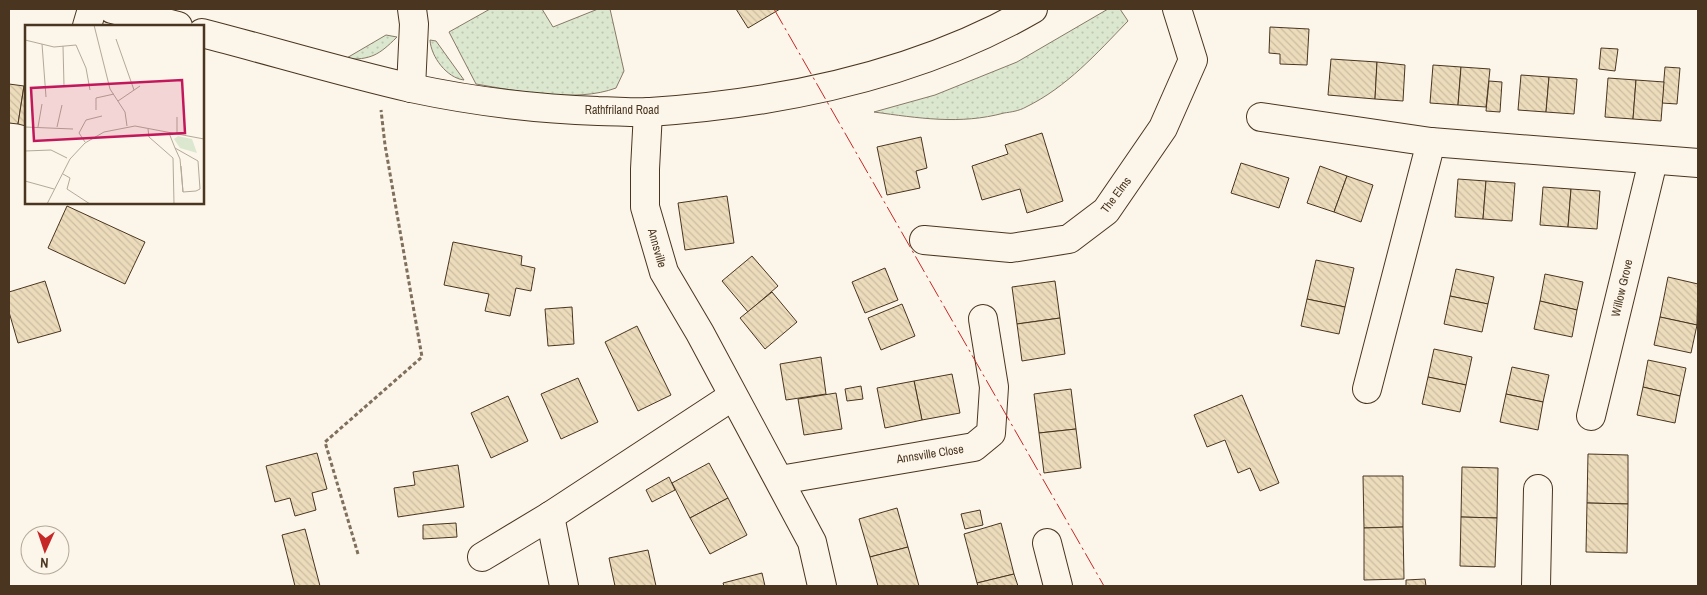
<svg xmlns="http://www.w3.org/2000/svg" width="1707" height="595" font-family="'Archivo Narrow',sans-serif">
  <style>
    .grass { fill: url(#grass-dots); stroke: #887966 }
    .building { fill: url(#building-back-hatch); stroke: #4a3520 }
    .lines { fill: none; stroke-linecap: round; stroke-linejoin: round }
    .minor-casing { stroke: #4a3520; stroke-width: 30 }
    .major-casing { stroke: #4a3520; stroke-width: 30 }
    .path { stroke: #7f6f5c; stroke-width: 3; stroke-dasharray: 4 2.5; stroke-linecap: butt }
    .minor { stroke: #fbf6e9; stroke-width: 28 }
    .major { stroke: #fbf6e9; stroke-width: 28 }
    .power { stroke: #c62828; stroke-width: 1; stroke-dasharray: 18 4 2.5 4; stroke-linecap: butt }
    .labels { text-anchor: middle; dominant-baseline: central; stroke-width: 4; stroke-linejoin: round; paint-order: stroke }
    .street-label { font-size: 12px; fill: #4a3520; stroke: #fbf6e9 }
    .inset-road { fill: none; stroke: #b4a999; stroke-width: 1 }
    .view { fill: #c2185b; fill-opacity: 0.15; stroke: #c2185b; stroke-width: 2.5 }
    .inset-edge { fill: none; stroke: #4a3520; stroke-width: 2.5 }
  </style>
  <defs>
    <pattern id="grass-dots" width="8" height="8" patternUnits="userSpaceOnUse" patternTransform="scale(1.25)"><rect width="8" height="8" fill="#dce7d0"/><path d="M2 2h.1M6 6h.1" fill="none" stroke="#bec7b2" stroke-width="1.8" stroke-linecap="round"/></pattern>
    <pattern id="building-back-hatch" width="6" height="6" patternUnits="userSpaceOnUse" patternTransform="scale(1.25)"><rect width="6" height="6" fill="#ecdcbc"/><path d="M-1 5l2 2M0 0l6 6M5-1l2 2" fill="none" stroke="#ccbda1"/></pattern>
  </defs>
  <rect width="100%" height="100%" fill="#fbf6e9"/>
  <g class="grass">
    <path d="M490,9h52l11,18 45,-18h12l14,62 -8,17c-40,15 -99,3 -140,-4l-27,-52z"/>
    <path d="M1108,9h12l8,12c-31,32 -61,66 -102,86 -7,4 -15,5 -22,6 -44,12 -86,5 -130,-1l61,-17 82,-33z"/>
    <path d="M386,35l11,2c-18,18 -26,23 -52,22z"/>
    <path d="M430,40l6,1 28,39c-17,-2 -33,-23 -34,-40z"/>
  </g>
  <g class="building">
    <polygon points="736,9 780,9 748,28"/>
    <polygon points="1270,27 1309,29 1307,65 1280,64 1280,54 1269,53"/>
    <polygon points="1601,48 1618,49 1615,71 1599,69"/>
    <polygon points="1331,59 1377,62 1375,99 1328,95"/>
    <polygon points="1377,62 1405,65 1403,101 1375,99"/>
    <polygon points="1433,65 1461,67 1458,105 1430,103"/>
    <polygon points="1461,67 1490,69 1486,107 1458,105"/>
    <polygon points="1665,67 1680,68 1677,104 1662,103"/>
    <polygon points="1521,75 1549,77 1546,112 1518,110"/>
    <polygon points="1549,77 1577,79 1574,114 1546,112"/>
    <polygon points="1608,78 1636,80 1633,119 1605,117"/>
    <polygon points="1636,80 1664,82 1661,121 1633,119"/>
    <polygon points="1489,81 1502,82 1500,112 1486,111"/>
    <polygon points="9,84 24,86 18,124 9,123"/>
    <polygon points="24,86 26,87 26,126 18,124"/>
    <polygon points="1042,133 1063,201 1027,213 1020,189 982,200 972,166 1008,154 1005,145"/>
    <polygon points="921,137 927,168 916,171 920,188 887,195 877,147"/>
    <polygon points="1241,163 1289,178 1279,208 1231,193"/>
    <polygon points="1320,166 1347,176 1334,212 1307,203"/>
    <polygon points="1347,176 1373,185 1361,222 1334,212"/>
    <polygon points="1458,179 1486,181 1483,219 1455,217"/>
    <polygon points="1486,181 1515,183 1512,221 1483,219"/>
    <polygon points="1543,187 1571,189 1568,227 1540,225"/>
    <polygon points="1571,189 1600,191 1597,229 1568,227"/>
    <polygon points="727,196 734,243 685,250 678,203"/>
    <polygon points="67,206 145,242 125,284 48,248"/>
    <polygon points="453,242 522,256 521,265 535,268 531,291 516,288 510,316 485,311 489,294 444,285"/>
    <polygon points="752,256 778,286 748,312 722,281"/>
    <polygon points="1316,260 1354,268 1345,307 1307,299"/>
    <polygon points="885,268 898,300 865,313 852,282"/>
    <polygon points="1456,269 1494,277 1488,304 1450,296"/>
    <polygon points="1545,274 1583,282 1577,310 1540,301"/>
    <polygon points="1668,277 1698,284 1697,325 1660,317"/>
    <polygon points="45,281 61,331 18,343 9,312 9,292"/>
    <polygon points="1055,281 1060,318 1017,324 1012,287"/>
    <polygon points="772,292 797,322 765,349 740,318"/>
    <polygon points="1450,296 1488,304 1482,332 1444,324"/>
    <polygon points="1307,299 1345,307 1339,334 1301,326"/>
    <polygon points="1540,301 1577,310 1572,337 1534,329"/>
    <polygon points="902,304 915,336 881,350 868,318"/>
    <polygon points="572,307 574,344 548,346 545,309"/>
    <polygon points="1660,317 1697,325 1691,353 1654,345"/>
    <polygon points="1060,318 1065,354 1022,361 1017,324"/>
    <polygon points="637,326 671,395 638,411 605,342"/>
    <polygon points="1434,349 1472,357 1466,385 1428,377"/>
    <polygon points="821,357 826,394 786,400 780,364"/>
    <polygon points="1648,360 1686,368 1680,396 1643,387"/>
    <polygon points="1512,367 1549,375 1543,402 1506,394"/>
    <polygon points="952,374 960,413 922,420 914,381"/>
    <polygon points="1428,377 1466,385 1460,412 1422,404"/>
    <polygon points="578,378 598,422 561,439 541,394"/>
    <polygon points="914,381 922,420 885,428 877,388"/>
    <polygon points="861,386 863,399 847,401 845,389"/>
    <polygon points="1643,387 1680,396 1675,423 1637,415"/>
    <polygon points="1071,389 1076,429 1039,433 1034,394"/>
    <polygon points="836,393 842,429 804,435 798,399"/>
    <polygon points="1506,394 1543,402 1538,430 1500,422"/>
    <polygon points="1242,395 1279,483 1260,491 1250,468 1238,473 1225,440 1207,447 1194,415"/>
    <polygon points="508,396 528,441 491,458 471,413"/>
    <polygon points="1076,429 1081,468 1044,473 1039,433"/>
    <polygon points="317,453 327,489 312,493 316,510 295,516 290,498 275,502 266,466"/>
    <polygon points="1588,454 1628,455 1628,504 1587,503"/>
    <polygon points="709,463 728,498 690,518 672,483"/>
    <polygon points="458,465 464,507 398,517 394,488 415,485 413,472"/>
    <polygon points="1462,467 1498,468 1497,518 1461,517"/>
    <polygon points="1363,476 1403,476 1403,527 1364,528"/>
    <polygon points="669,477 675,490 652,502 646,490"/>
    <polygon points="728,498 747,535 710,554 690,518"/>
    <polygon points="1587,503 1628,504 1627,553 1586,552"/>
    <polygon points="897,508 908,547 870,557 859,519"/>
    <polygon points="980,510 983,525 965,529 961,514"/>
    <polygon points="1461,517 1497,518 1495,567 1460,566"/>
    <polygon points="456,523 457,537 423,539 423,525"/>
    <polygon points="1001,523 1014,574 977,583 964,534"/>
    <polygon points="1403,527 1404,579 1364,580 1364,528"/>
    <polygon points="305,529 320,586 295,586 282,535"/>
    <polygon points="908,547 919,586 878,586 870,557"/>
    <polygon points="648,550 656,586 615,586 609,558"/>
    <polygon points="762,573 765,586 724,586 723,583"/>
    <polygon points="1014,574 1018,586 978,586 977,583"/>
    <polygon points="1425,579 1426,586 1406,586 1406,580"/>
  </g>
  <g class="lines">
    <g class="minor-casing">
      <g id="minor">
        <polyline points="87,26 92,9"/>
        <polyline points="411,88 414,24 412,9"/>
        <polyline points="648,112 645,169 645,207 664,272 700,333 812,542 822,586"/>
        <polyline points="1261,117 1431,142 1698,163"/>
        <polyline points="924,240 1011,248 1069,239 1106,211 1163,128 1193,60 1177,9"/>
        <polyline points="1367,389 1431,142"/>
        <polyline points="1591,416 1653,161"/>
        <polyline points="780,480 974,447 991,433 994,387 983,319"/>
        <polyline points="550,516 564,586"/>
        <polyline points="1047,543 1058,586"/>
        <polyline points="482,557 550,516 733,396"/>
        <polyline points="1536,586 1538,489"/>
      </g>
    </g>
    <g class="major-casing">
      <g id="major">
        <polyline points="112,9 178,26"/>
        <path d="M202,33c70,18 139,39 209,55 61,13 125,21 187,23 17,0 35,2 52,1 132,-9 267,-36 383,-103"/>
      </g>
    </g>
    <polyline class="path" points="358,554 325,442 422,357 385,145 381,110"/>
    <use href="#minor" class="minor"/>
    <use href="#major" class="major"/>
    <polyline class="power" points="774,9 1104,586"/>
  </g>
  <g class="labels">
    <g class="street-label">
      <text x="622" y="110">Rathfriland Road</text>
      <text transform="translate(1116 195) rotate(-53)">The Elms</text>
      <text transform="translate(657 248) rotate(74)">Annsville</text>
      <text transform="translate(1622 288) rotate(-77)">Willow Grove</text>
      <text transform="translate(930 454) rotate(-9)">Annsville Close</text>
    </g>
  </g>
  <g transform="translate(25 25)">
    <rect width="179" height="179" fill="#fbf6e9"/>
    <path d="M153,111l14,3 5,14 -17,-5 -6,-9z" fill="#dce7d0"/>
    <path class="inset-road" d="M69,0l16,64 15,23 2,14M91,14l18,51M0,15l29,7 22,-2 10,23 4,22M17,19l4,53M38,21l1,40M93,76l22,-15M71,85v-12l18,-4M0,102l48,2M13,102l4,-23M32,102l5,-22M123,104l1,8 24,21 1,46M144,108l6,15 5,11 3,33 13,-1 4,-2 -2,-28 -23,-13M152,108v-16M60,117l-6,-9 7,-13 16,-4M0,126l26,-1 16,8M156,141l2,26M38,149l7,4 -3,11 23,15M0,156l29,8M22,179l23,-45 15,-16 19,-11 31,-6 69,13"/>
    <path class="view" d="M157,55l3,53 -151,8 -3,-53z"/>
    <rect width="179" height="179" class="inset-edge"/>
  </g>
  <rect width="1707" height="595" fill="none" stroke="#4a3520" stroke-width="20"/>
  <g transform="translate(45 550) rotate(183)"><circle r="24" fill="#fbf6e9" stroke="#b4a999"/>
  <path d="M0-4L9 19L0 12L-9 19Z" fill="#c62828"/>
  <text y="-8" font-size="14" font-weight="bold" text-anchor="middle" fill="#4a3520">N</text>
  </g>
</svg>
